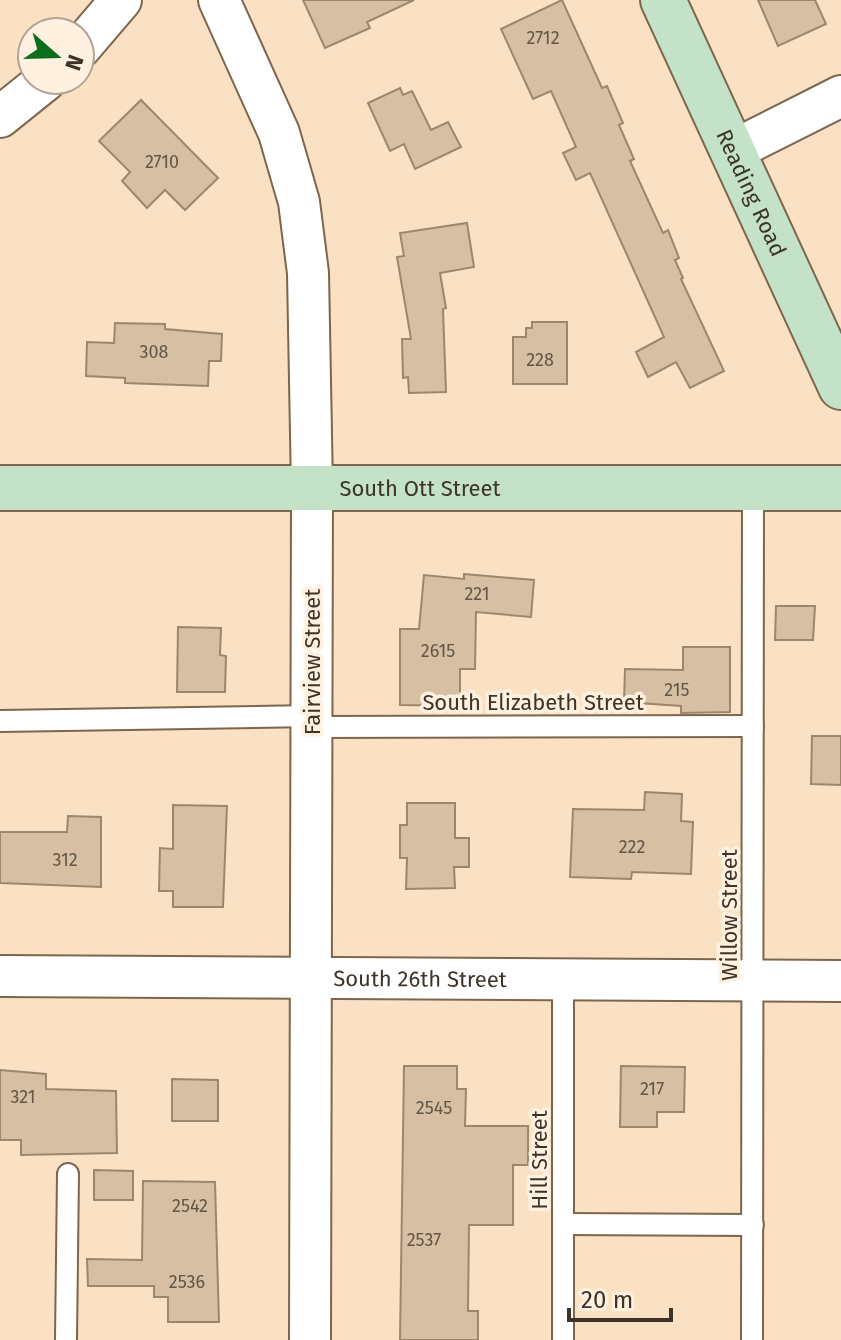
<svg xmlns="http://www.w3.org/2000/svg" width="841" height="1340" font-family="'Fira Sans',sans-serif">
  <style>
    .building { fill: #d6bfa2; stroke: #9d876c; stroke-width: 2 }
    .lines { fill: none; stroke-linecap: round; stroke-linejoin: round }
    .lane-casing { stroke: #7c664d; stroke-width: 24 }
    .street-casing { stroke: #7c664d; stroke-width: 44 }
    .secondary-casing { stroke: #7c664d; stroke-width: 48 }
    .lane { stroke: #fff; stroke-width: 20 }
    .street { stroke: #fff; stroke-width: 40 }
    .secondary { stroke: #c3e2c8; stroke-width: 44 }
    .labels { text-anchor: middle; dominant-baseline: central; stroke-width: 7; stroke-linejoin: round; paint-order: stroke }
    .number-label { font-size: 18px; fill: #635646 }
    .street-label { font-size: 22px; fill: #3d3328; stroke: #fff0df }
  </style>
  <rect width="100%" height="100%" fill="#fae1c4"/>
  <g class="building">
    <polygon points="303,0 414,0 367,22 370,28 325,48"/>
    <polygon points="562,0 602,88 607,86 623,123 619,125 634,159 630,161 663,233 668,230 679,258 675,260 683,278 681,279 724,371 690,388 676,362 648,377 636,352 664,337 590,173 576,180 563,153 576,147 551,91 533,99 501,29"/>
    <polygon points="758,0 815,0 826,24 778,46"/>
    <polygon points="400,88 403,95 412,91 431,130 448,122 461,147 415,169 404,144 390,151 368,103"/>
    <polygon points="141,100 218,178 185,210 165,190 147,208 122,181 130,172 99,141"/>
    <polygon points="467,223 474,267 440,273 446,308 443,309 446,392 409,393 408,377 403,378 402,339 411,339 397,257 404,256 400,233"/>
    <polygon points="532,322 567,322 567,384 513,384 513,337 526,337 526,328 532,328"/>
    <polygon points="115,323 165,324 165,329 222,334 221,361 209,361 208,386 125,383 125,378 86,376 87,342 114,343"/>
    <polygon points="464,574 534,580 531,617 476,612 475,669 460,669 460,706 400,705 400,629 419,629 424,575 464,579"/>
    <polygon points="776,606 815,606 813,640 775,640"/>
    <polygon points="178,627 221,628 220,655 226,656 225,692 177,692"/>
    <polygon points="683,647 730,647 730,712 681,713 681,706 624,702 625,669 683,670"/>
    <polygon points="812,736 841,736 841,785 811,784"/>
    <polygon points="645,792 682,794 681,821 693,822 691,874 632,872 631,879 570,877 573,809 644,810"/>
    <polygon points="407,803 455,803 455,838 469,838 469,867 454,867 455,888 406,889 407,858 400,858 400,825 407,825"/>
    <polygon points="173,805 227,806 223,907 173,907 173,891 159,891 160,848 173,849"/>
    <polygon points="68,816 101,817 101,887 0,883 0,832 67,832"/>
    <polygon points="404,1066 457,1066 457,1089 466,1089 465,1126 528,1126 528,1165 513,1165 513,1225 469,1225 468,1311 478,1311 478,1340 400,1340"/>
    <polygon points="621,1066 685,1067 684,1112 657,1112 657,1127 620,1127"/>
    <polygon points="0,1070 46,1074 46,1089 116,1091 117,1153 21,1155 21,1140 0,1140"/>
    <polygon points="172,1079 218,1080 218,1121 172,1121"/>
    <polygon points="94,1170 133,1171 133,1200 94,1200"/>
    <polygon points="143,1181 215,1182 219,1322 168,1322 168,1297 154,1297 154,1286 88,1286 87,1259 142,1260"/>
  </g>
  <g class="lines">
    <g class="lane-casing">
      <g id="lane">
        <polyline points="0,721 312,716"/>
        <polyline points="312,727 753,726"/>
        <polyline points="563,1224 753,1225"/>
        <polyline points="66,1340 68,1174"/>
        <polyline points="563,1340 563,979"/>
        <polyline points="752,1340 753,489"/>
      </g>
    </g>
    <g class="street-casing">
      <g id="street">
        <polyline points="219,0 279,133 299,202 308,273 312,488 310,1340"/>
        <polyline points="80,48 121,0"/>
        <polyline points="0,117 46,80"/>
        <polyline points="732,151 841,96"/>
        <path id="s1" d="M0,976l841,5"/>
      </g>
    </g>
    <g class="secondary-casing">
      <g id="secondary">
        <path id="s2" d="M663,0l178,387"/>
        <path id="s3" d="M0,488h841"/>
      </g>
    </g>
    <use href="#lane" class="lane"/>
    <use href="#street" class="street"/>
    <use href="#secondary" class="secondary"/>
  </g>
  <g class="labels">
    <g class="number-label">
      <text x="543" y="38">2712</text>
      <text x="162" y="162">2710</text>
      <text x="154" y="352">308</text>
      <text x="540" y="360">228</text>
      <text x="477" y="594">221</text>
      <text x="438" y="651">2615</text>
      <text x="677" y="690">215</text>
      <text x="632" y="847">222</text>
      <text x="65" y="860">312</text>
      <text x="652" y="1089">217</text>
      <text x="23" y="1097">321</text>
      <text x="434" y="1108">2545</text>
      <text x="190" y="1206">2542</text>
      <text x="424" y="1240">2537</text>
      <text x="187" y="1282">2536</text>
    </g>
    <g class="street-label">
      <text stroke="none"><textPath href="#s2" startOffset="212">Reading Road</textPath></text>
      <text stroke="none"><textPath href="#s3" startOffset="420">South Ott Street</textPath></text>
      <text transform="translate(312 662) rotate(-90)">Fairview Street</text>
      <text x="533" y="702">South Elizabeth Street</text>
      <text transform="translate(729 915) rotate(-90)">Willow Street</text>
      <text stroke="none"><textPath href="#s1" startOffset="420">South 26th Street</textPath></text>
      <text transform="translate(539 1160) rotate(-90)">Hill Street</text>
    </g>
  </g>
  <g transform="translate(56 56) rotate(110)"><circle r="38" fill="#fff0df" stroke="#b1a496" stroke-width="2"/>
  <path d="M0-6L14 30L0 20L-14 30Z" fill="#0c6d1a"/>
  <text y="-12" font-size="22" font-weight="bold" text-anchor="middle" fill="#3d3328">N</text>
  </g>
  <path d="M569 1308v12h102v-12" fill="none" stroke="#3d3328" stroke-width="4"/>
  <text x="581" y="1308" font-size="24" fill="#3d3328" stroke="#fff0df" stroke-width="6" paint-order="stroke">20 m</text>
</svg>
